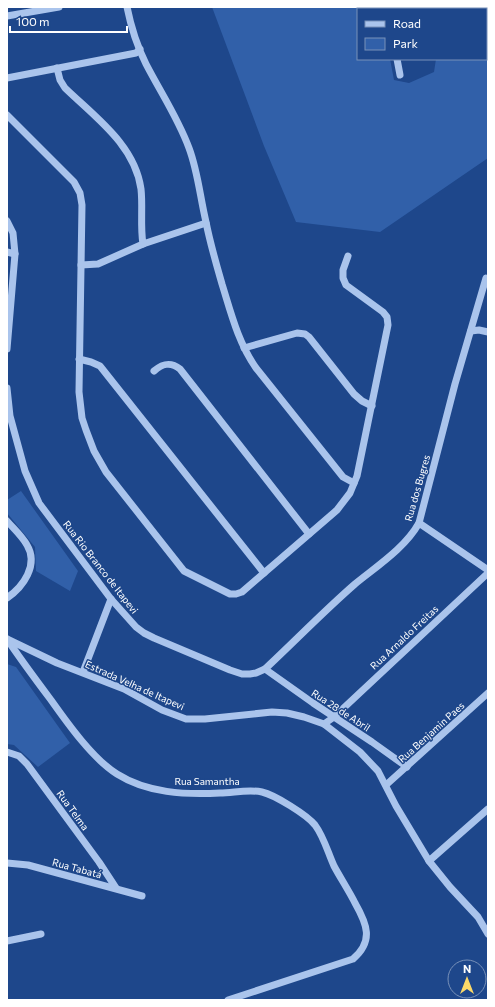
<svg xmlns="http://www.w3.org/2000/svg" width="495" height="1007" font-family="Commissioner,sans-serif">
  <style>
    .green { fill: #3160a9 }
    .lines { fill: none; stroke-linecap: round; stroke-linejoin: round }
    .minor { stroke: #aac4ec; stroke-width: 7 }
    .labels { text-anchor: middle; dominant-baseline: central; stroke-width: 3; stroke-linejoin: round; paint-order: stroke }
    .street-label { font-size: 10px; fill: #fff; stroke: #1e478b }
  </style>
  <rect width="100%" height="100%" fill="#1e478b"/>
  <g class="green">
    <polygon points="212,7 381,7 382,9 358,9 358,59 390,59 394,80 409,83 434,72 436,59 486,59 486,9 451,9 451,7 488,7 488,158 380,232 296,222 264,146"/>
    <polygon points="21,491 78,571 70,591 36,571 35,547 7,513 7,500"/>
    <polygon points="7,664 16,667 70,743 38,767 14,745 7,744"/>
  </g>
  <g class="lines">
    <g class="minor">
      <path d="M127,7c4,20 10,39 19,57 15,29 32,54 43,84 9,24 11,49 17,74 4,21 10,41 16,62 9,29 16,58 34,84l87,109 11,6"/>
      <polyline points="387,7 387,9"/>
      <polyline points="7,16 59,7"/>
      <polyline points="397,59 400,75"/>
      <path d="M57,68l3,12 5,8c30,29 70,57 76,101 2,18 -1,37 2,55"/>
      <polyline points="7,78 136,53 140,49"/>
      <polyline points="7,115 74,182 80,193 82,205 79,392 82,418 86,430 94,451 106,472 184,571 230,594 236,594 242,592 337,510 350,493 357,476 388,325 387,317 383,312 346,285 343,278 343,270 348,256"/>
      <polyline points="7,221 13,233 15,254 7,349"/>
      <polyline points="7,252 15,254"/>
      <polyline points="81,265 98,264 143,244 206,223"/>
      <polyline points="471,331 479,330 488,332"/>
      <polyline points="244,348 297,333 305,334 309,337 354,394 362,401 372,406"/>
      <polyline points="79,359 91,362 100,366 264,573"/>
      <path d="M154,371c8,-7 16,-10 26,-2l129,165"/>
      <path d="M7,388l3,28 15,55 14,32 72,96 25,28 8,6 10,5 76,32 12,4h8l6,-1 9,-4c30,-28 59,-58 90,-85 22,-18 50,-36 64,-61l36,-139 31,-106"/>
      <path d="M7,521c7,8 15,15 20,24 12,20 -4,42 -20,53"/>
      <polyline points="419,523 488,570"/>
      <path d="M7,639c14,21 29,41 44,61 17,24 42,59 66,74 30,19 68,21 103,19 13,0 28,-4 42,-1 13,3 45,23 53,33 9,12 13,28 19,41 7,13 15,25 21,37 12,21 19,38 -2,56l-125,41"/>
      <polyline points="7,639 57,663 124,689 162,710 186,719 205,719 272,712 287,713 304,717 324,724 360,752 378,771 396,806 429,861 450,887 478,917 488,934"/>
      <polyline points="265,669 313,703 372,742 407,767"/>
      <polyline points="83,672 111,599"/>
      <polyline points="324,724 334,717 488,573"/>
      <polyline points="7,752 19,756 27,764 99,862 116,888"/>
      <polyline points="386,785 488,693"/>
      <polyline points="429,861 488,809"/>
      <polyline points="7,863 28,865 142,896"/>
      <polyline points="7,941 41,934"/>
    </g>
  </g>
  <g class="labels">
    <g class="street-label">
      <text transform="translate(417 488) rotate(-74)">Rua dos Bugres</text>
      <text transform="translate(101 567) rotate(52)">Rua Rio Branco de Itapevi</text>
      <text transform="translate(404 637) rotate(-43)">Rua Arnaldo Freitas</text>
      <text transform="translate(135 685) rotate(24)">Estrada Velha de Itapevi</text>
      <text transform="translate(341 710) rotate(33)">Rua 28 de Abril</text>
      <text transform="translate(431 732) rotate(-42)">Rua Benjamin Paes</text>
      <text x="207" y="781">Rua Samantha</text>
      <text transform="translate(73 810) rotate(54)">Rua Telma</text>
      <text transform="translate(77 868) rotate(15)">Rua Tabatá</text>
    </g>
  </g>
  <rect width="495" height="1007" fill="none" stroke="#ffffff" stroke-width="16"/>
  <rect x="357" y="8" width="130" height="52" fill="#1e478b" stroke="#7891b9"/>
  <rect x="365" y="21" width="20" height="6" fill="#aac4ec" stroke="#7891b9"/>
  <text x="393" y="28" font-size="12" fill="#ffffff">Road</text>
  <rect x="365" y="38" width="20" height="12" fill="#3160a9" stroke="#7891b9"/>
  <text x="393" y="48" font-size="12" fill="#ffffff">Park</text>
  <g transform="translate(467 979)"><circle r="19" fill="#1e478b" stroke="#7891b9"/>
  <path d="M0-3L7 15L0 10L-7 15Z" fill="#fbd969"/>
  <text y="-6" font-size="11" font-weight="bold" text-anchor="middle" fill="#ffffff">N</text>
  </g>
  <path d="M10 26v6h117v-6" fill="none" stroke="#ffffff" stroke-width="2"/>
  <text x="16" y="26" font-size="12" fill="#ffffff" stroke="#1e478b" stroke-width="3" paint-order="stroke">100 m</text>
</svg>
